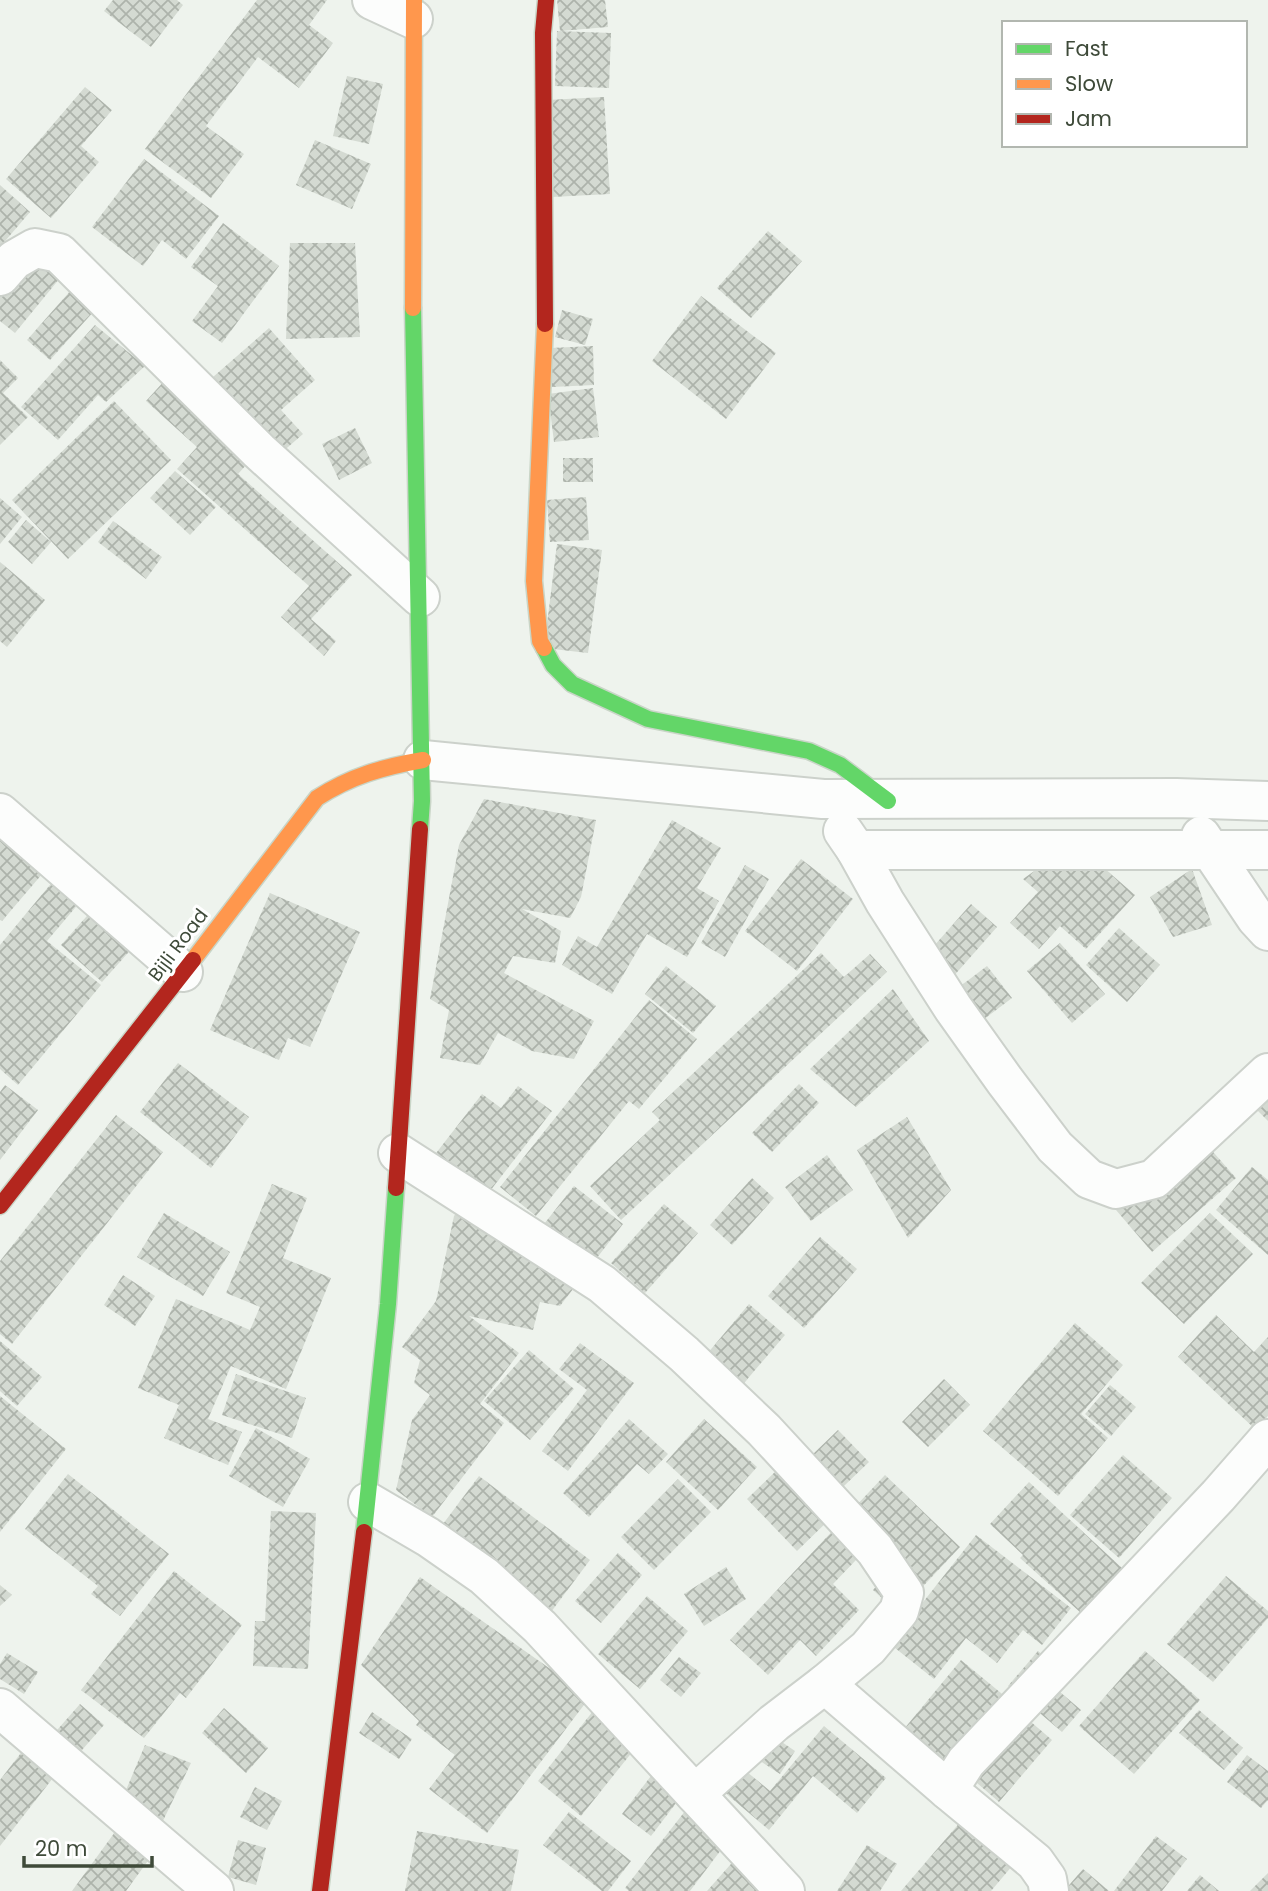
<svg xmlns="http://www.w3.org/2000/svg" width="1268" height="1891" font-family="Poppins,sans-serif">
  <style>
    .building { fill: url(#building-cross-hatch) }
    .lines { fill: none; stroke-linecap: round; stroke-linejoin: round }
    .street-casing { stroke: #ccd1cb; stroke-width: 42 }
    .fast-casing { stroke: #c9d5c7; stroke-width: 19 }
    .slow-casing { stroke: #c9d5c7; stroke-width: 19 }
    .jam-casing { stroke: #c9d5c7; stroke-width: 19 }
    .street { stroke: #fcfdfc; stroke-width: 38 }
    .fast { stroke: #63d668; stroke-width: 16 }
    .slow { stroke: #ff974d; stroke-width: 16 }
    .jam { stroke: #b3261e; stroke-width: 16 }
    .labels { text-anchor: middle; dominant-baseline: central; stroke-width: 6; stroke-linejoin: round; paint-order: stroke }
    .street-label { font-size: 19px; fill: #3e4a39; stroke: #fff }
  </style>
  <defs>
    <pattern id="building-cross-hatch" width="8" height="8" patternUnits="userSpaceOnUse" patternTransform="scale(1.75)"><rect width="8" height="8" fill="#d4dad2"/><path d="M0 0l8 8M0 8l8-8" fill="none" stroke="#adb3ab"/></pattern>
  </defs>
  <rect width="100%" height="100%" fill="#eef3ed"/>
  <g class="building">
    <polygon points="113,0 177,0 183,5 151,47 104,11"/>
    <polygon points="257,0 327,0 309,25 333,43 299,88 258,57 206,126 244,154 211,198 145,149"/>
    <polygon points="557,0 605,0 608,27 560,31"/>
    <polygon points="557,31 611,33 609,88 555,86"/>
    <polygon points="347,76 383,84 369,144 333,136"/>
    <polygon points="85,87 112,110 81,146 99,162 51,218 6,179"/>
    <polygon points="604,97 610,194 552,197 547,100"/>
    <polygon points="315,140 371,164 352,209 296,185"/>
    <polygon points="144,159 219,216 186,259 162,240 143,266 92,227"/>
    <polygon points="0,185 30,212 0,247"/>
    <polygon points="223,223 279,266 222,343 192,321 218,286 191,267"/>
    <polygon points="768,231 802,261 751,318 717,288"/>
    <polygon points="38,241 69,267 15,333 0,321 0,286"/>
    <polygon points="290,243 355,243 360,337 286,339"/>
    <polygon points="72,289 95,310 50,360 27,340"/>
    <polygon points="701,296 776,353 726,419 652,361"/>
    <polygon points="562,310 593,319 585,345 555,337"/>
    <polygon points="95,325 145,366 106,402 98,395 58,440 21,407"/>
    <polygon points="269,328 315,380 281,410 303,434 280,454 213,377"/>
    <polygon points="593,346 594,385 552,387 550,348"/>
    <polygon points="0,360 18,378 3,393 28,417 0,445"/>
    <polygon points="177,367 264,445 238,474 352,575 311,619 336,641 324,656 281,617 309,586 177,469 197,447 146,401"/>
    <polygon points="593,388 599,437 554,442 548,394"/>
    <polygon points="114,401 171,460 68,559 12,500"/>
    <polygon points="355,428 372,463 339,480 322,444"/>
    <rect x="563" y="458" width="30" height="24"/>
    <polygon points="175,471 216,507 190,535 150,498"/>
    <polygon points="586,497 589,540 550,542 547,500"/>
    <polygon points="0,498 22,517 0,544"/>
    <polygon points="26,520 51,542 32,564 8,542"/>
    <polygon points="113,521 162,557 146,579 98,542"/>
    <polygon points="557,544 602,550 588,653 544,648"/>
    <polygon points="0,562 45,600 7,647 0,641"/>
    <polygon points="484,799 596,820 581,897 570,918 522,909 561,931 555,963 513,956 504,973 594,1021 574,1059 532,1051 498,1033 480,1065 440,1058 449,1010 430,999 459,845"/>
    <polygon points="672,820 721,848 697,888 719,901 687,957 647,934 612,994 562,965 578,936 597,947"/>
    <polygon points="0,828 49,866 2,921 0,920"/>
    <polygon points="1057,855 1089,855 1135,895 1086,949 1060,926 1039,949 1010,923 1038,892 1023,879"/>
    <polygon points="801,859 853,899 797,971 745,931"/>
    <polygon points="745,865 769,879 725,957 701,943"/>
    <polygon points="1192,869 1212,925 1173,937 1150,897"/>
    <polygon points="59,874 86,895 47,941 101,985 18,1085 0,1069 0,945"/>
    <polygon points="270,893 360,932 310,1047 288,1038 279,1060 210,1030"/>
    <polygon points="103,898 144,935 102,982 61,945"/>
    <polygon points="971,904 997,927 944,987 918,964"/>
    <polygon points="1119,928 1160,965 1127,1002 1086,965"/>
    <polygon points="1060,943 1105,994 1072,1023 1027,971"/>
    <polygon points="821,953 844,977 870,954 887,972 621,1220 590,1186 660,1120 652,1112"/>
    <polygon points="666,966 716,1006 693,1033 645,994"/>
    <polygon points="987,966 1012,998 971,1029 946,997"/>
    <polygon points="893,989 929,1041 856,1107 810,1069"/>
    <polygon points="649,1000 697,1039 639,1109 629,1101 536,1216 500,1187"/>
    <polygon points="178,1063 249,1117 211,1168 140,1112"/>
    <polygon points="1268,1074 1268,1121 1244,1097"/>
    <polygon points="799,1084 819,1103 772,1152 752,1133"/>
    <polygon points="5,1085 38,1110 0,1160 0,1092"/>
    <polygon points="518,1086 552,1111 483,1200 533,1238 574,1186 623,1224 560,1306 540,1302 533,1330 469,1316 519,1353 480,1404 504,1423 432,1517 396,1490 412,1420 430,1395 414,1383 420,1360 402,1347 436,1301 454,1216 468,1198 426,1166 482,1094 501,1108"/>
    <polygon points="116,1115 163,1152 12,1344 0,1334 0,1261"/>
    <polygon points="907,1117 951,1190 908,1238 857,1150"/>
    <polygon points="1200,1137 1236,1178 1152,1252 1116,1210"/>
    <polygon points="827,1155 853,1190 811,1221 785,1187"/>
    <polygon points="1252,1167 1268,1180 1268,1255 1216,1210"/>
    <polygon points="752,1178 774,1198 732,1245 710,1225"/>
    <polygon points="272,1184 307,1198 283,1258 331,1278 286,1389 231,1366 208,1419 242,1432 228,1465 164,1438 179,1405 138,1388 176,1299 250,1330 260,1307 226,1293"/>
    <polygon points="664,1204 698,1233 645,1293 611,1263"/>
    <polygon points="164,1213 230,1252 203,1296 137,1257"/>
    <polygon points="1210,1213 1253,1254 1184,1324 1141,1283"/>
    <polygon points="820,1237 857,1269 804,1328 768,1296"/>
    <polygon points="123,1275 155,1296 135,1326 104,1305"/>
    <polygon points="749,1304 785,1335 727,1403 691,1373"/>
    <polygon points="1216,1315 1254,1352 1268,1337 1268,1416 1255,1429 1178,1357"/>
    <polygon points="1075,1323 1123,1365 1081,1414 1108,1438 1058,1496 983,1431"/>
    <polygon points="0,1341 42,1377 17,1406 0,1391"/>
    <polygon points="580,1343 634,1383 568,1471 542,1451 587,1390 559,1369"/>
    <polygon points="529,1350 574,1389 530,1440 484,1401"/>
    <polygon points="236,1374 306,1398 292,1438 222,1415"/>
    <polygon points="944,1379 970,1405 928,1447 902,1422"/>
    <polygon points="1110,1385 1136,1407 1111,1436 1085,1414"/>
    <polygon points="0,1396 66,1449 0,1532"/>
    <polygon points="629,1419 668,1454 649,1474 637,1464 589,1517 563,1493"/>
    <polygon points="704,1419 757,1467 718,1510 666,1462"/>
    <polygon points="256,1428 310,1459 283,1507 229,1476"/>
    <polygon points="838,1430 869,1462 821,1508 831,1518 797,1551 747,1499 777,1470 786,1480"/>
    <polygon points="1123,1455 1172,1498 1119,1558 1070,1515"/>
    <polygon points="68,1474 169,1554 120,1616 91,1594 98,1586 25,1529"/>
    <polygon points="885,1475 960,1547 898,1613 873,1590 900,1560 877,1538 833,1584 859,1610 816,1656 800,1640 768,1675 730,1640"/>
    <polygon points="479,1476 590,1560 545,1620 434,1536"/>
    <polygon points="678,1479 711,1512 654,1570 621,1537"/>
    <polygon points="1029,1482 1122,1568 1081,1613 1020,1558 1023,1555 990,1524"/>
    <polygon points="271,1511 316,1513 308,1669 253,1666 255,1621 265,1621"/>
    <polygon points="976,1535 1071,1608 1042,1645 1023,1630 997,1663 966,1638 934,1679 890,1644"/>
    <polygon points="618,1553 642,1575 601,1623 575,1601"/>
    <polygon points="726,1567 746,1599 704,1626 684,1594"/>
    <polygon points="174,1571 242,1625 186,1698 180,1693 144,1738 81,1690"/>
    <polygon points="1226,1576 1268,1611 1268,1618 1213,1682 1167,1644"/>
    <polygon points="420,1577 590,1697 487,1833 429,1789 455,1755 416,1725 419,1721 361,1665"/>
    <polygon points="0,1585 12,1595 0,1606"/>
    <polygon points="647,1596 688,1631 640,1689 598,1654"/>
    <polygon points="1038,1651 1071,1679 1060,1692 1081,1710 1062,1732 1008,1686"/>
    <polygon points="1145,1651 1200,1700 1134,1774 1079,1726"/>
    <polygon points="7,1653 38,1672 24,1694 0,1679 0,1664"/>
    <polygon points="679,1657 701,1673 681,1697 660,1680"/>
    <polygon points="961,1660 1007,1698 950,1767 904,1729"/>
    <polygon points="1008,1702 1052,1740 999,1802 955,1764"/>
    <polygon points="80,1704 104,1725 67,1767 43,1746"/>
    <polygon points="224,1708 268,1748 246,1773 202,1733"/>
    <polygon points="1199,1710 1243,1748 1224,1770 1179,1733"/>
    <polygon points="593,1711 637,1746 581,1816 538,1781"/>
    <polygon points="372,1712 412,1739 399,1759 359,1733"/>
    <polygon points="824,1726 886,1778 857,1813 813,1776 769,1830 716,1785 735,1762 770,1791"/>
    <polygon points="773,1736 795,1751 780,1774 757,1759"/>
    <polygon points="31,1740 63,1765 0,1846 0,1780"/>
    <polygon points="145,1745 191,1763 158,1831 118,1809"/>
    <polygon points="1247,1755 1268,1771 1268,1800 1261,1808 1227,1782"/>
    <polygon points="654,1772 683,1794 651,1836 622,1814"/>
    <polygon points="255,1787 282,1801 267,1830 240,1817"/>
    <polygon points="689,1806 730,1838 690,1891 629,1891 625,1888"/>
    <polygon points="569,1812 631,1861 608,1891 602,1891 543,1845"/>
    <polygon points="962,1820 1018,1859 991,1891 901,1891"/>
    <polygon points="123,1821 158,1847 126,1891 72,1891"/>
    <polygon points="417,1831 519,1850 511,1891 405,1891"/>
    <polygon points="1156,1836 1187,1859 1162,1891 1114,1891"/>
    <polygon points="238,1840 266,1848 256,1885 228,1877"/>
    <polygon points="867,1845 897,1864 880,1891 837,1891"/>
    <polygon points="738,1856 779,1891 707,1891"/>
    <polygon points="1083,1869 1109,1891 1064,1891"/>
    <polygon points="1268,1873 1268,1891 1250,1891"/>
    <polygon points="1200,1875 1219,1891 1187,1891"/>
  </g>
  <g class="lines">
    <g class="street-casing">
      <g id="street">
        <polyline points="372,0 413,19"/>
        <polyline points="0,276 14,260 35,248 59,253 259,451 420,597"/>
        <polyline points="423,760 823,799 1176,798 1268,801"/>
        <polyline points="0,813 183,972"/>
        <polyline points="843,831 856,850 1268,850"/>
        <polyline points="1201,836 1256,918 1268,931"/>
        <polyline points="856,850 885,902 953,1008 1005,1081 1055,1147 1089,1179 1116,1189 1154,1179 1268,1073"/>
        <polyline points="398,1153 602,1284 684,1354 764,1430 875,1550 904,1593 899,1611 868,1648 825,1684 774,1723 695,1794"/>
        <polyline points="368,1502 428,1537 484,1576 540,1627 785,1891"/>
        <polyline points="825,1684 948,1790"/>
        <polyline points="0,1708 214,1891"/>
        <polyline points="1049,1891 1047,1879 1035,1862 948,1790 966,1762 1218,1496 1268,1439"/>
      </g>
    </g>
    <g class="fast-casing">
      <g id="fast">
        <polyline points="413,308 422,801 420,829"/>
        <polyline points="544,648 553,665 572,684 648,719 809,751 840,765 888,801"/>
        <polyline points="364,1532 388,1304 396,1188"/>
      </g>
    </g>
    <g class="slow-casing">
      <g id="slow">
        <polyline points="413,308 414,0"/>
        <polyline points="544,648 540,641 534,581 545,324"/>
        <path d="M193,960l124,-162c34,-22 66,-31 106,-38"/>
      </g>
    </g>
    <g class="jam-casing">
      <g id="jam">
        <polyline points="545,324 543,33 546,0"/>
        <polyline points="396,1188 420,829"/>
        <polyline points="0,1206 193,960"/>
        <polyline points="320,1891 364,1532"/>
      </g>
    </g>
    <use href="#street" class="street"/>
    <use href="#fast" class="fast"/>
    <use href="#slow" class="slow"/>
    <use href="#jam" class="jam"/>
  </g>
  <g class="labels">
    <g class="street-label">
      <text transform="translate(178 945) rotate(-53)">Bijli Road</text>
    </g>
  </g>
  <rect x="1002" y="21" width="245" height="126" fill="#ffffff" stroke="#b2b7b0" stroke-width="2"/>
  <rect x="1016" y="44" width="35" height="10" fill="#63d668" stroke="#b2b7b0" stroke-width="2"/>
  <text x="1065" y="56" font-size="21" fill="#3e4a39">Fast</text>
  <rect x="1016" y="79" width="35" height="10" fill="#ff974d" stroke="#b2b7b0" stroke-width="2"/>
  <text x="1065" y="91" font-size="21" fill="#3e4a39">Slow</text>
  <rect x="1016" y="114" width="35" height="10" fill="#b3261e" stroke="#b2b7b0" stroke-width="2"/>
  <text x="1065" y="126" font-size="21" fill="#3e4a39">Jam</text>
  <path d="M24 1856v10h128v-10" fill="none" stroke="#3e4a39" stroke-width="3.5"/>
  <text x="35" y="1856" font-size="21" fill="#3e4a39" stroke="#ffffff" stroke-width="5" paint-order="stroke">20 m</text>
</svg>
